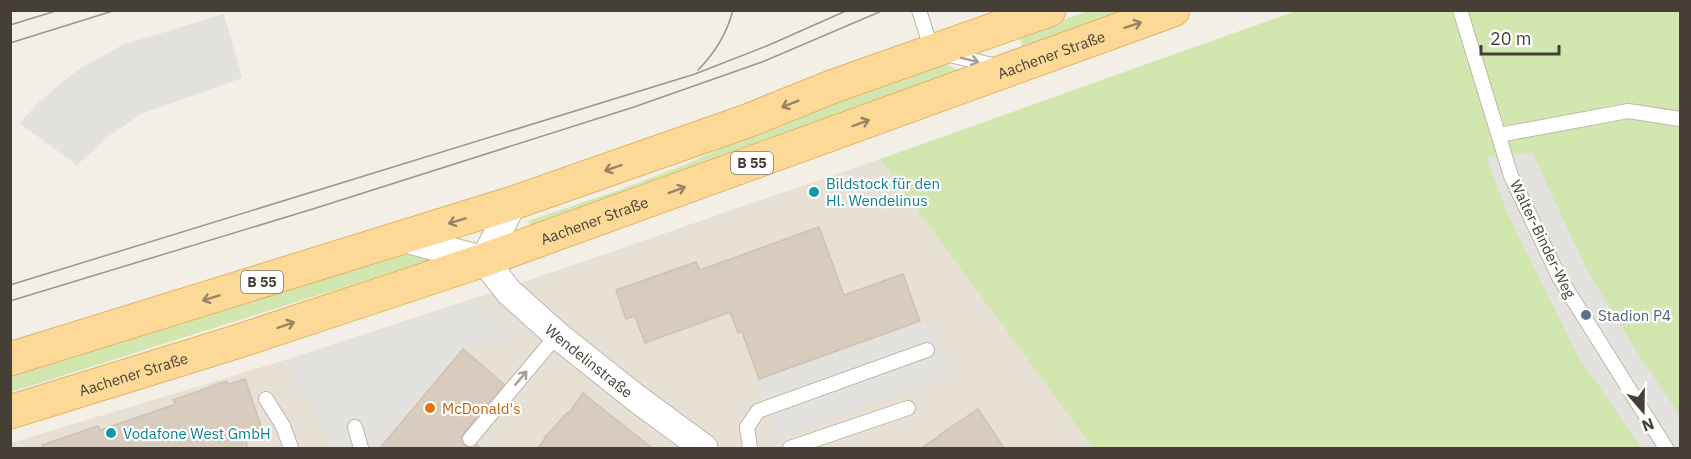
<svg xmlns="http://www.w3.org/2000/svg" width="1691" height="459" font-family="'IBM Plex Sans',sans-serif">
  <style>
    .residential { fill: #e7e0d5 }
    .green { fill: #d2e7b0 }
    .parking { fill: #e4e2df }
    .building { fill: #d8ccbf; stroke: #cfc1b0; stroke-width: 1.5 }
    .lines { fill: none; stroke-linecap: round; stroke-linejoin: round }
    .service-casing { stroke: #beb6aa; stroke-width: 16 }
    .minor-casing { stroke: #beb6aa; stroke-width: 29 }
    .primary-casing { stroke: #e2b566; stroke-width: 35 }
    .service { stroke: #fff; stroke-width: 14 }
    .minor { stroke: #fff; stroke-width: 27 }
    .primary { stroke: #fcd997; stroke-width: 33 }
    .tram { stroke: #969696; stroke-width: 1.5 }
    .oneway { stroke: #988462 }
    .oneway2 { stroke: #a29f9a }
    .culture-dot { fill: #0f9aa8; stroke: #fff; stroke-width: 2 }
    .service-dot { fill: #5c6f8a; stroke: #fff; stroke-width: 2 }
    .food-dot { fill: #e8710a; stroke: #fff; stroke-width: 2 }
    .labels { text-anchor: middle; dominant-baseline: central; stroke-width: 4.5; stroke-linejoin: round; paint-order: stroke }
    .shield { fill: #fff; stroke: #7e7972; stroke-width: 1.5 }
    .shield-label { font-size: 14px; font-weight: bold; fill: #463f36 }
    .street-label { font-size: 15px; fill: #463f36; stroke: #fff }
    .culture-label { font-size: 15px; fill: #0d838f; stroke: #fff; text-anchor: start }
    .service-label { font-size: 15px; fill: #4e5e75; stroke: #fff; text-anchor: start }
    .food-label { font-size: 15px; fill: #c56008; stroke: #fff; text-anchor: start }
  </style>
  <rect width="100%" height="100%" fill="#f3efe7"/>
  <polygon class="residential" points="880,159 1009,316 1108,448 11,448 11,443 285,360 518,284"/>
  <g class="green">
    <polygon points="1089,11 1140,11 1022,48 1020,39 1021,34"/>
    <polygon points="1296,11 1680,11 1680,448 1093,448 880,159"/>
    <polygon points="942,63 957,69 959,74 531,227 528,221 619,190 689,163 730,144"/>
    <polygon points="413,252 433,259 11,392 11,374 395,254"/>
  </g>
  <g class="parking">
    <polygon points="224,14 242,78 141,114 110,135 77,165 19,123 41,100 78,70 122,45"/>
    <polygon points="1532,153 1587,270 1635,349 1680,416 1680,448 1642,448 1578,356 1508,214 1486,157"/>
    <polygon points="471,300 511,338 463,350 380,448 333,448 285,361"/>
    <polygon points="924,321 945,355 952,375 778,438 758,381"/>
  </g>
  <g class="building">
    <polygon points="819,227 844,295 903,274 920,321 759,379 742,332 738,333 730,312 645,343 635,316 626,319 616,290 696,262 700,270"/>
    <polygon points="463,349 504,384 461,437 465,446 473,448 477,445 481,448 380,448"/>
    <polygon points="245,379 264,434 245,440 248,448 43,448 42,445 98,426 100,430 176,404 173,400 226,381 229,384"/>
    <polygon points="583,393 604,410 652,448 538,448 545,439 544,438 567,413 568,414"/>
    <polygon points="978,409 1004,448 921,448 940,436 939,435"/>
  </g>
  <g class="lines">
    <g class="service-casing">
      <g id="service">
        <polyline points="919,10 932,51 997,66"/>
        <polyline points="1460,10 1511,176 1559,277 1666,448"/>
        <polyline points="1499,135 1628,111 1680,119"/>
        <polyline points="266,399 283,426 291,448"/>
        <polyline points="355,427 361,448"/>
        <polyline points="470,439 557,335"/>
        <polyline points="750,448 747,427 758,411 927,350"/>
        <polyline points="790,448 908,408"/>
      </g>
    </g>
    <g class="minor-casing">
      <g id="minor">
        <path id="s1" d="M402,238l82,22 25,32 48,43 79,63 68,50"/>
        <polyline points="484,260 513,203"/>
      </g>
    </g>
    <g class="primary-casing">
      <g id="primary">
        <polyline points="10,359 513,203 747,121 834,86 1049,10"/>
        <path id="s2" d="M10,412l229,-71 245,-81 689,-250"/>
      </g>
    </g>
    <use href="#service" class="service"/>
    <use href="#minor" class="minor"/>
    <use href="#primary" class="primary"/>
    <g class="tram">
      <polyline points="10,25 59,10"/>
      <polyline points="10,43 116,10"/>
      <path d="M698,70c17,-17 29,-37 35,-60"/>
      <polyline points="10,285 695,74 769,45 848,10"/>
      <polyline points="10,301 316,208 634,107 762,62 884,10"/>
    </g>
  </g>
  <defs><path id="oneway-shaft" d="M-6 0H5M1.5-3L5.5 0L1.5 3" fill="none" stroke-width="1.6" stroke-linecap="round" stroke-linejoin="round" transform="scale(1.5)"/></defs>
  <g class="oneway">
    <use href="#oneway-shaft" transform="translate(1133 25) rotate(-19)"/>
    <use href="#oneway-shaft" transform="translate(790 104) rotate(158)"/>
    <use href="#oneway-shaft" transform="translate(861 123) rotate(-20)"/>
    <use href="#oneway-shaft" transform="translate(613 168) rotate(161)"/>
    <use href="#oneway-shaft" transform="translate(677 190) rotate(-20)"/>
    <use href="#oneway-shaft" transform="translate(457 221) rotate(163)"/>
    <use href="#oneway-shaft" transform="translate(211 298) rotate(163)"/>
    <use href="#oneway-shaft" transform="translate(286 325) rotate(-19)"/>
  </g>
  <g class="oneway2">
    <use href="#oneway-shaft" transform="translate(970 60) rotate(14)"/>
    <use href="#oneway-shaft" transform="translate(521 378) rotate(-50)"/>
  </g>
  <g class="culture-dot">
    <circle cx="814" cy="192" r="6"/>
    <circle cx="111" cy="433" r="6"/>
  </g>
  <circle class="service-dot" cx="1586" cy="315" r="6"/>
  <circle class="food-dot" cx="430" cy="408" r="6"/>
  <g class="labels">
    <g class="shield">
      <rect x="731" y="152" width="42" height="22" rx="4.5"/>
      <rect x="241" y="271" width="42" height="22" rx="4.5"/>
    </g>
    <g class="shield-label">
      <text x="752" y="163">B 55</text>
      <text x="262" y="282">B 55</text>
    </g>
    <g class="street-label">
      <text stroke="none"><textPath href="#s2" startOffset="1101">Aachener Straße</textPath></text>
      <text stroke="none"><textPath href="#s2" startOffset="615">Aachener Straße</textPath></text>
      <text transform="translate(1543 239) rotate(64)">Walter-Binder-Weg</text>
      <text stroke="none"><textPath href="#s1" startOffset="231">Wendelinstraße</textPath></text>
      <text stroke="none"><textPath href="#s2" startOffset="129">Aachener Straße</textPath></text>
    </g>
    <g class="culture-label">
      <text x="826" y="183">Bildstock für den<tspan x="826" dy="17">Hl. Wendelinus</tspan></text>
      <text x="123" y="433">Vodafone West GmbH</text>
    </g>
    <g class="service-label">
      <text x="1598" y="315">Stadion P4</text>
    </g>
    <g class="food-label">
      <text x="442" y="408">McDonald's</text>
    </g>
  </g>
  <rect width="1691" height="459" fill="none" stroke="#463f36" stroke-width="24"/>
  <g transform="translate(1643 411) rotate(160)" stroke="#ffffff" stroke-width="4.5" paint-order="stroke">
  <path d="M0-4.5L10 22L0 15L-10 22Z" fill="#463f36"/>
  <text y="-9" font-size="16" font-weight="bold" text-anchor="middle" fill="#463f36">N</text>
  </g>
  <path d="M1481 45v9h78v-9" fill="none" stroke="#463f36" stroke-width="3"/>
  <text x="1490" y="45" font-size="18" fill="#463f36" stroke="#ffffff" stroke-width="4.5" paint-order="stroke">20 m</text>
</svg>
